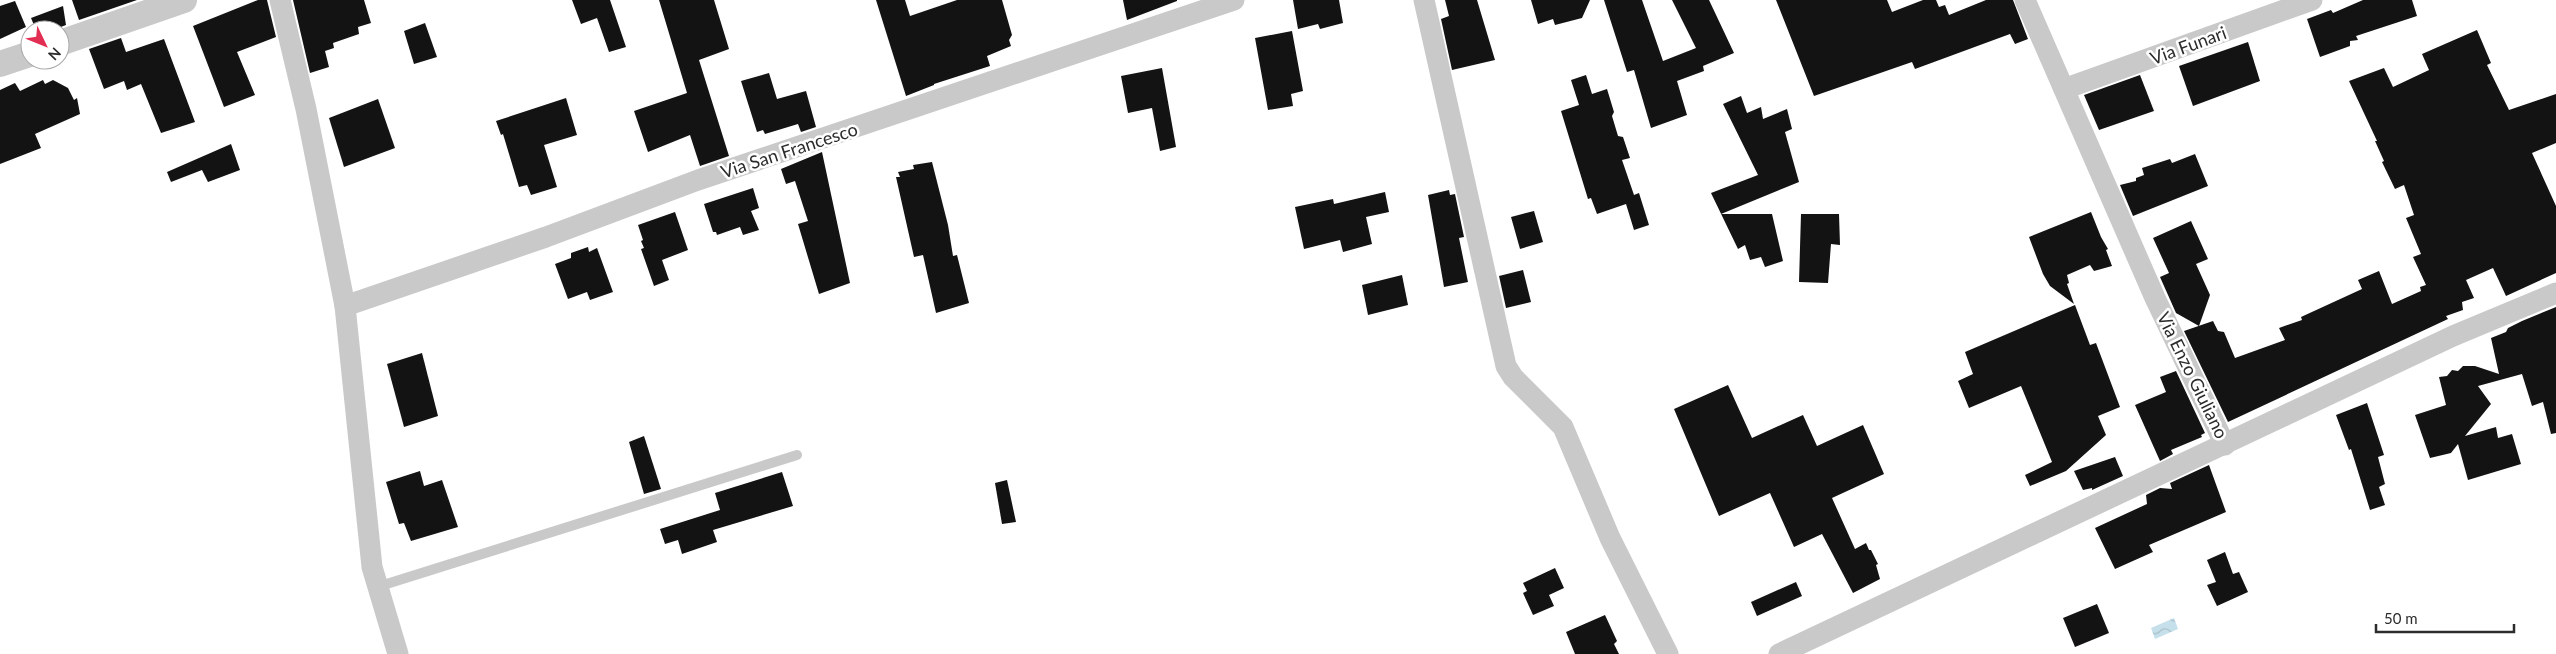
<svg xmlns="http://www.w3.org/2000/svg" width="2556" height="654" font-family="Lato,sans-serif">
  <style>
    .water { fill: url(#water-waves) }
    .building { fill: #131313 }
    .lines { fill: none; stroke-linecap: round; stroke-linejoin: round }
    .service { stroke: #c9c9c9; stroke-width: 10 }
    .minor { stroke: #c9c9c9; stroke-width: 21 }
    .tertiary { stroke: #c9c9c9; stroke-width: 26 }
    .labels { text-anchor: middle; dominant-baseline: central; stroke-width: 5; stroke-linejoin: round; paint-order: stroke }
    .street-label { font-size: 18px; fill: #2c2c2c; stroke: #fff }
  </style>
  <defs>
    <pattern id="water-waves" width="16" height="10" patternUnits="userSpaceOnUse" patternTransform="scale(1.25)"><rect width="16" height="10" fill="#c5e0ea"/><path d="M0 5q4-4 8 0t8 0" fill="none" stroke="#a9c0c9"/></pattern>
  </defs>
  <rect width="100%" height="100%" fill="#fff"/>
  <polygon class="water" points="2174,618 2178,629 2155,639 2151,628"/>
  <g class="building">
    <polygon points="72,0 137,0 79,20"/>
    <polygon points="258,0 267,0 276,37 237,52 255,95 224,107 193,26"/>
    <polygon points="293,0 364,0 371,23 358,27 359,34 333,43 334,48 325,51 329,67 310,73"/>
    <polygon points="572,0 610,0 626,47 609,52 597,18 581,24"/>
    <polygon points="659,0 714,0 729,49 699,60 729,156 700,166 690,135 648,152 634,111 687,93"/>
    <polygon points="876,0 905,0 910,16 957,0 1002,0 1012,35 1009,40 1011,46 987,56 990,66 934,84 934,85 906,96"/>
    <polygon points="1123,0 1177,0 1177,1 1127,20"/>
    <polygon points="1293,0 1339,0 1343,23 1320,29 1318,24 1298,29"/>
    <polygon points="1445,0 1477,0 1495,60 1452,70 1441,19 1449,16"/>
    <polygon points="1531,0 1590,0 1582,18 1555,25 1553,19 1538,24"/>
    <polygon points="1604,0 1642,0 1663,61 1696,48 1672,0 1709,0 1734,53 1703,66 1704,71 1677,81 1687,115 1651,128 1634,70 1627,72"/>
    <polygon points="1776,0 1887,0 1892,12 1923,0 1936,0 1939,7 1945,5 1949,15 1986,0 2013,0 2028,39 2015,44 2010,34 1915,69 1912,62 1814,96"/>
    <polygon points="2363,0 2412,0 2417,16 2356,36 2358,40 2350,41 2350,46 2320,57 2307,19 2331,10 2333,13"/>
    <polygon points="15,1 26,27 0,39 0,6"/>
    <polygon points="63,6 66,25 53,30 36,30 31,18"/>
    <polygon points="425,23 437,57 414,64 404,31"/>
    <polygon points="2477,30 2491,63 2487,65 2509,110 2556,94 2556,143 2532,153 2556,206 2556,273 2506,296 2493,268 2466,280 2474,298 2462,302 2463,310 2446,316 2448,319 2228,422 2184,331 2213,321 2218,331 2224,332 2235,358 2285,340 2279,328 2302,320 2301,317 2362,289 2358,280 2379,271 2392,304 2421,291 2420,287 2426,285 2413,257 2421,254 2406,218 2414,215 2404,185 2395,189 2382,162 2384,161 2375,141 2377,141 2349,81 2384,68 2393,87 2429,70 2422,54"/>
    <polygon points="1292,31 1303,91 1291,94 1293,106 1268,110 1255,38"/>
    <polygon points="121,38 126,52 164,39 195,122 161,133 141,84 127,90 124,81 104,89 89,49"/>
    <polygon points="2248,42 2260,81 2193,106 2179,66"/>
    <polygon points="1162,68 1176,147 1160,151 1152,108 1128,113 1121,76"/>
    <polygon points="769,73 777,99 806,91 816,127 801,132 798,124 765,134 763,130 757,132 741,81"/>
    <polygon points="1586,75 1592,94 1607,89 1614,112 1612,116 1618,136 1623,137 1630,158 1622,160 1634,195 1639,193 1649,225 1634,230 1626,204 1597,214 1591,198 1588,199 1561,111 1579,105 1571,80"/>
    <polygon points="2140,75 2154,111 2099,130 2084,95"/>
    <polygon points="43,80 45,84 53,80 68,88 74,100 77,98 80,114 35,134 41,148 0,164 0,90 15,83 20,91"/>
    <polygon points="1741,96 1747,113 1761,107 1763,119 1787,109 1792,129 1785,132 1799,182 1721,214 1772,214 1783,261 1765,267 1761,257 1750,260 1745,245 1738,249 1711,193 1758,175 1723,104"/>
    <polygon points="566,98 577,135 544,145 557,187 531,195 527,185 519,187 503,134 501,135 496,121"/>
    <polygon points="378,99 395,148 344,167 329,118"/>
    <polygon points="231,144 240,170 208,182 202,170 171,182 167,172"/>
    <polygon points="822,152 850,283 819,294 798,224 808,221 795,181 786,184 781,169"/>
    <polygon points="2195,154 2208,186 2133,216 2120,185 2136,181 2136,178 2144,175 2142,168 2170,159 2172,163"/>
    <polygon points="932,162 948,225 953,256 957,255 969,303 936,313 923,255 914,257 896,177 900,177 898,172 914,169 913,165"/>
    <polygon points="753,188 759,208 751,211 759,230 743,235 740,227 717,235 716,232 713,232 704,204"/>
    <polygon points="1449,190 1450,195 1455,194 1464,237 1459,238 1468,282 1444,287 1428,195"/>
    <polygon points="1385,192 1389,212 1366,217 1372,244 1343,252 1340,240 1304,249 1295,207 1333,199 1334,204"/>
    <polygon points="1534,211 1543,242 1520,249 1511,217"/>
    <polygon points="675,212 688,250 662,260 669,280 654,286 641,249 644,248 641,241 643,240 638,225"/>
    <polygon points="2091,212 2101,237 2108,249 2106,250 2112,266 2094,271 2090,265 2067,275 2069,283 2067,284 2074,304 2050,286 2043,274 2029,237"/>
    <polygon points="1801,214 1839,214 1840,245 1831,244 1828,283 1799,282"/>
    <polygon points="2191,221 2208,259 2196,264 2210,295 2199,326 2176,313 2160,277 2169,273 2153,238"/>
    <polygon points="588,247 589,252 597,248 613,292 590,300 587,292 568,299 555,264 571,258 571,253"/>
    <polygon points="1523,270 1531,302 1506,308 1499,276"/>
    <polygon points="1402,275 1408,305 1368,315 1362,285"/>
    <polygon points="2075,305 2090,345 2096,343 2120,407 2098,416 2106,435 2066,471 2030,486 2025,475 2052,462 2021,386 1969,408 1958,381 1973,374 1965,352"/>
    <polygon points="2556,307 2556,433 2551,434 2543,402 2532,406 2522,374 2478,386 2491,404 2465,436 2496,427 2498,438 2512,434 2521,464 2468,480 2458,444 2451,453 2430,458 2415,415 2446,405 2439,377 2447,376 2452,370 2458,371 2463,366 2475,366 2499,374 2491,338 2506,332 2508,328 2522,321"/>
    <polygon points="422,353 438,416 404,427 387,364"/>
    <polygon points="2176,371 2205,433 2201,435 2202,437 2171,450 2173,454 2160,461 2135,405 2166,392 2160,377"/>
    <polygon points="1728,385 1752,438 1803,415 1817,446 1863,425 1884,474 1832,498 1855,549 1866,543 1869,550 1871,550 1878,564 1876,565 1880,579 1853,593 1822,534 1794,547 1770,493 1719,516 1674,409"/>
    <polygon points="2367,403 2384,455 2378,457 2385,484 2379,487 2385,505 2370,510 2351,449 2349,450 2336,415"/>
    <polygon points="644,436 661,489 644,494 629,442"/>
    <polygon points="2115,457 2123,476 2092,490 2092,488 2083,490 2074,471"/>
    <polygon points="2209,465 2226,512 2149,545 2153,552 2115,569 2095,528 2147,504 2146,495 2160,488 2172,489 2170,483"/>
    <polygon points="420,471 424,486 442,480 458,527 411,541 404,523 399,524 386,482"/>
    <polygon points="782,472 793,506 713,530 717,542 682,554 678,540 665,544 660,529 720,510 715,493"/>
    <polygon points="1007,480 1016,522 1002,524 995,483"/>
    <polygon points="2225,552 2233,574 2239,572 2248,592 2217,606 2207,585 2216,582 2207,560"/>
    <polygon points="1555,568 1564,588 1549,595 1554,606 1533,615 1523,593 1527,591 1523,583"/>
    <polygon points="1796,582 1802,596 1757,616 1751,602"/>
    <polygon points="2097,604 2109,633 2075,647 2063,618"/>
    <polygon points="1605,615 1617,641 1614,644 1619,654 1575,654 1566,632"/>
  </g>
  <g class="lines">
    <polyline class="service" points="377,587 797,455"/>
    <g class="minor">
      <polyline points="280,0 306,109 345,306 372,567 398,654"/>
      <polyline points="1424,0 1506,366 1513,377 1563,427 1610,538 1668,654"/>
      <polyline points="2025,0 2155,298 2225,445"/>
      <polyline points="2064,89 2312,0"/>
      <polyline points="345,306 546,237 698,180 1234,0"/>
      <polyline points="1779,654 2453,336 2556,293"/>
    </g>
    <g class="tertiary">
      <polyline points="60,43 184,0"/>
      <polyline points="0,64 30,54"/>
    </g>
  </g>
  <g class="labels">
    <g class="street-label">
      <text transform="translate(2188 45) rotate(-20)">Via Funari</text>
      <text transform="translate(789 150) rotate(-18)">Via San Francesco</text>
      <text transform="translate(2193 375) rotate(64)">Via Enzo Giuliano</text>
    </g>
  </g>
  <g transform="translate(45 45) rotate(133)"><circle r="24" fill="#ffffff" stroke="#ababab"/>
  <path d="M0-4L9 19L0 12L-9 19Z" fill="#e22e52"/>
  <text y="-8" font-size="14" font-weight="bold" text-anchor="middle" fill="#2c2c2c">N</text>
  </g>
  <path d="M2376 624v8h138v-8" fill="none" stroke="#2c2c2c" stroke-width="2.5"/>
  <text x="2384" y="624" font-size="15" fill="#2c2c2c" stroke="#ffffff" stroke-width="4" paint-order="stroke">50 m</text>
</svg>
